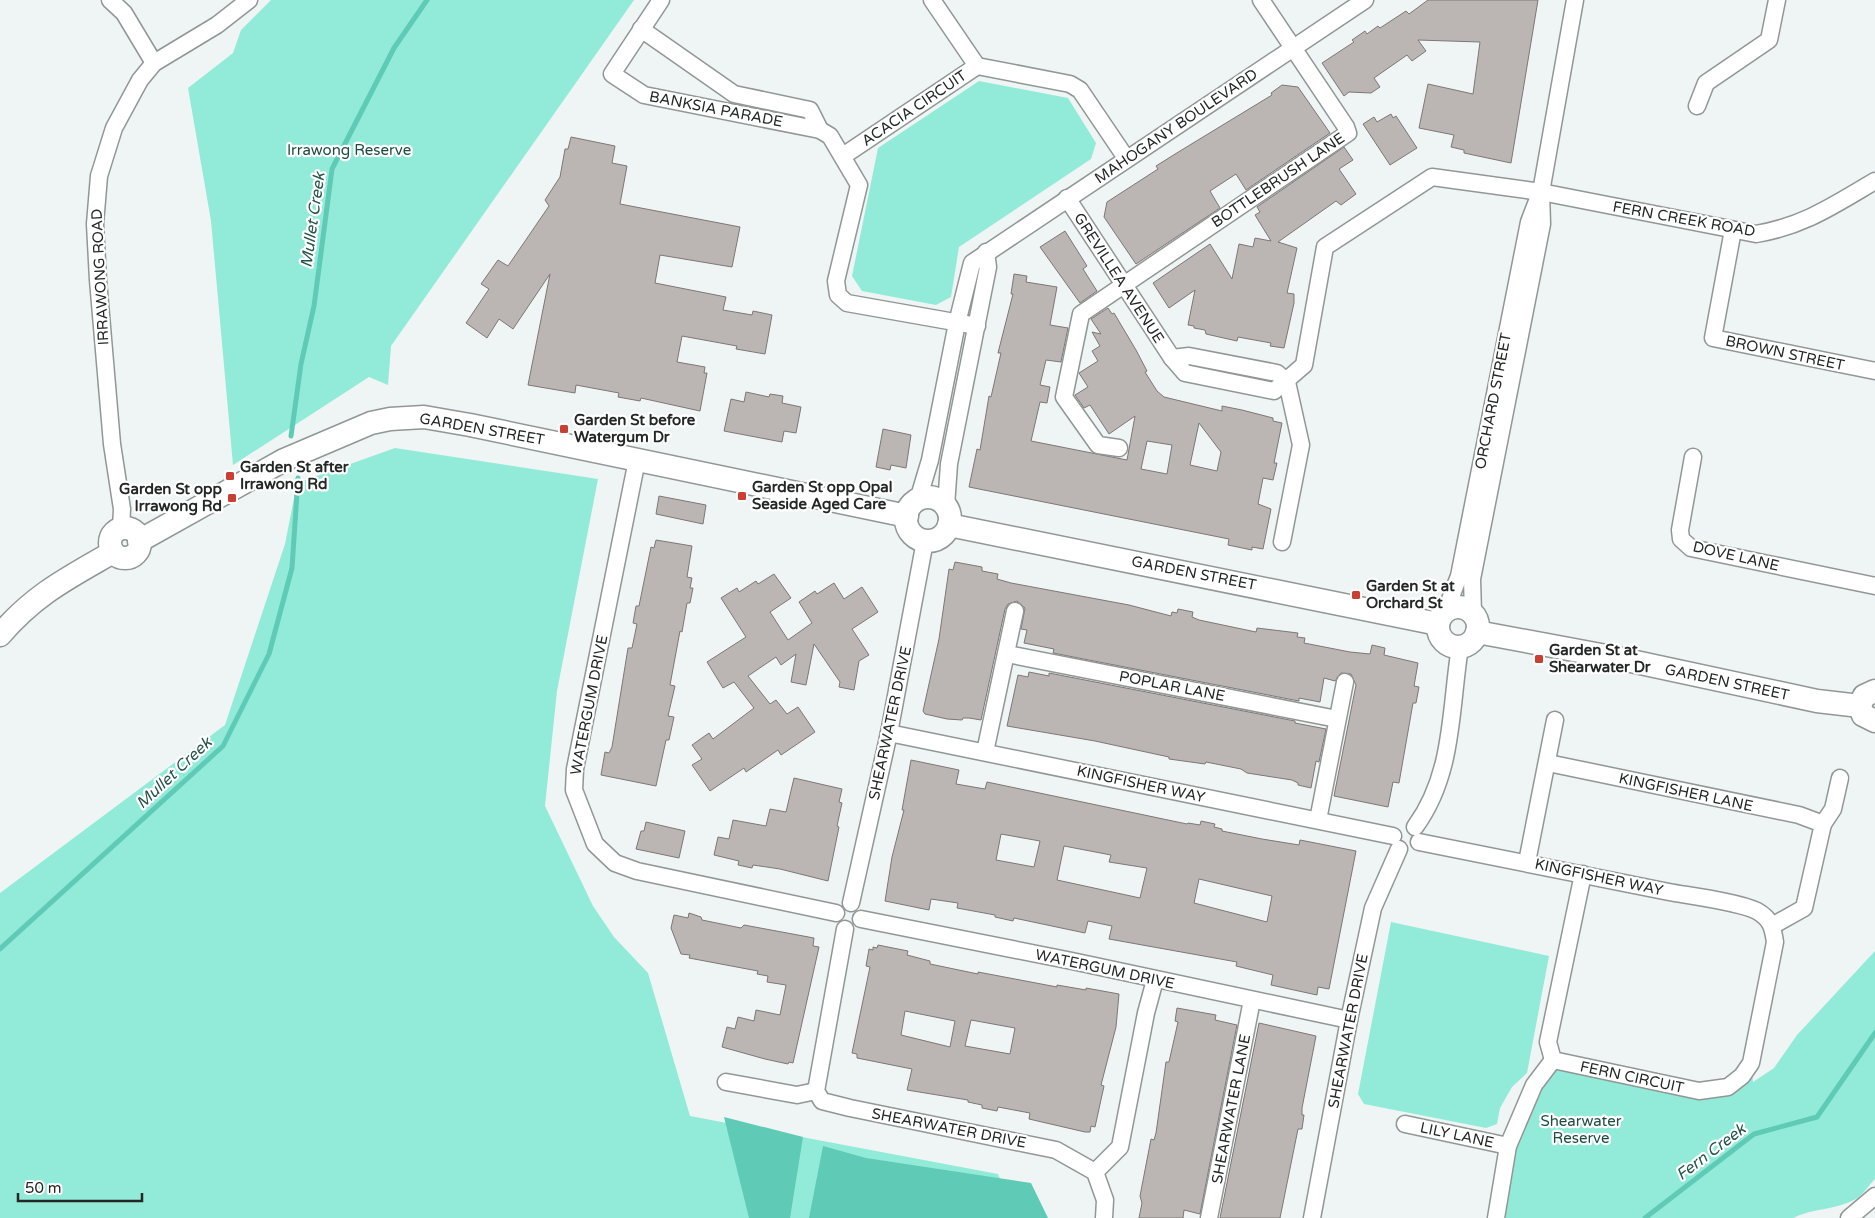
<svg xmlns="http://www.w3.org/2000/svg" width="1875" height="1218" font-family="'Varela Round',sans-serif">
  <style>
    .green { fill: #92ebd9 }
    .water { fill: #5fcab6 }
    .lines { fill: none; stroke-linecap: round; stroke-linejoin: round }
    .stream { stroke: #5fcab6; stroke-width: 5 }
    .building { fill: #bbb5b4; stroke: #7d7776; fill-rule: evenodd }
    .street-casing { stroke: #919795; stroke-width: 19 }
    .secondary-casing { stroke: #919795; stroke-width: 25 }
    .street { stroke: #fff; stroke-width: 16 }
    .secondary { stroke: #fff; stroke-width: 22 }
    .poi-dot { fill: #cb3e32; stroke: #fff; stroke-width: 2 }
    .labels { text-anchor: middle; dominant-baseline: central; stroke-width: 4.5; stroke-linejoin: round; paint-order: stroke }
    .street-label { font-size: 15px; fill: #252727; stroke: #fff }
    .park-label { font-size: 15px; fill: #1d4c44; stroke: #fff }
    .poi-label { font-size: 15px; font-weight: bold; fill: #252727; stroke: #fff; text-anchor: start }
    .water-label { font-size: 16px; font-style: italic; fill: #26544b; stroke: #fff }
  </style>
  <rect width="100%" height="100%" fill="#eff5f4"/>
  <g class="green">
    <polygon points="271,0 634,0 391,346 388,385 369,377 233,465 211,221 188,88 233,53 241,30"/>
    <polygon points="979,81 1068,98 1096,143 1091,159 959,247 951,297 936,305 862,291 852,276 878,148"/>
    <polygon points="395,448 598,479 557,691 545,806 593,906 614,937 648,973 690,1116 998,1174 1017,1218 0,1218 0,893 225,725 285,544 297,483"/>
    <polygon points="1391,922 1549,956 1527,1073 1512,1087 1500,1108 1497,1124 1486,1128 1364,1104 1358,1094"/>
    <path d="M1875,951v228c-6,6 -12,16 -19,20 -20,11 -43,9 -63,19h-290c9,-55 15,-106 54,-149l71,16 73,13h18l33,-24 1,8 21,-14 23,-33z"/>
  </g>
  <g class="water">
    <polygon points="724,1117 803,1137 790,1218 749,1218"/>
    <polygon points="823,1146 866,1158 1031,1183 1048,1218 809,1218"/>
  </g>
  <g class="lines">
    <g class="stream">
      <polyline points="291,436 301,364 314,306 332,169 394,48 427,0"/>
      <polyline points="0,949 223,746 269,654 292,568 298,478"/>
      <polyline points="1645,1218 1754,1134 1817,1117 1875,1033"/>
    </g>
  </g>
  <g class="building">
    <polygon points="1428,0 1538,0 1511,163 1464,153 1464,150 1451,147 1454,135 1419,128 1428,84 1473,94 1480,42 1418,40 1426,51 1412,61 1407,55 1374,78 1380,87 1371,93 1349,92 1344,96 1322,63 1354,42 1352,40 1365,31 1367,34 1378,26 1380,28 1406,11 1409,14"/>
    <polygon points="1282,85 1298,87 1330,133 1246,190 1236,174 1210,191 1220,208 1136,264 1104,217 1107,202 1158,169 1156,166 1180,151 1272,95 1271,93"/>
    <polygon points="1391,114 1393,118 1396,116 1417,148 1390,165 1363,124 1374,117 1377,122"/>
    <polygon points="571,137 615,146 612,163 627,166 620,204 740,227 732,267 660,255 655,283 726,297 723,310 752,315 753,311 772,315 765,354 736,349 737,346 682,336 677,362 705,367 704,373 707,373 700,411 641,398 640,401 618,397 619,393 576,385 575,393 528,385 550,274 513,329 499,319 487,338 466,323 489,289 481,284 498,260 508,266 549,206 545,200 560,177 565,149 568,149"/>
    <polygon points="1344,147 1353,160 1339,169 1356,194 1341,205 1336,201 1278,242 1297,248 1287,293 1294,294 1294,303 1284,348 1270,346 1271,343 1238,337 1237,341 1206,334 1205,330 1194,328 1194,326 1188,325 1195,290 1169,308 1153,283 1210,244 1232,279 1239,244 1253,247 1255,238 1271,241 1255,215 1260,212 1257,207"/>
    <polygon points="1065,231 1087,266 1083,269 1097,291 1080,303 1040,247"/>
    <path d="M1014,274l13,2 -1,6 31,5 -7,38 18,3 -7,34 -15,-2 -6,25 10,2 -3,16 -7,-1 -9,39 96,19 8,-44 -26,18 -19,-29 -6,3 -9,-13 13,-8 -9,-14 19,-12 -6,-10 8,-5 -8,-14 9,2 -10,-15 17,-11 4,6 2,-1 22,37 11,21 -2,1 12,19 7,6 58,14v-5l20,4 31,8v3l9,2 -8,40h3l-4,17 -10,-2 -5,26 13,5 -8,40 -11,-2v3l-24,-5 1,-6 -260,-52 8,-38 3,1 9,-54 2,1 10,-44h-3l15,-59h-2zM1199,423l22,29 -4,19 -27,-6zM1147,441l25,4 -5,29 -26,-5z"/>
    <polygon points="746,392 769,397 770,394 783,396 782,403 801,407 796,433 784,431 782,442 724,431 731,399 744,402"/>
    <polygon points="883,429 911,435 906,468 891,465 890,470 876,467"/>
    <polygon points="659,496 706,505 703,524 656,514"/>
    <polygon points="656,540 692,546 687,577 692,578 690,588 693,588 690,603 687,603 682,632 680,631 670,685 675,686 668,716 674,717 669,740 666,740 656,786 601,775 605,752 609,753 612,747 628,648 632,648 637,624 633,623 636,606 639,606 651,547 654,548"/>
    <polygon points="955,562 982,567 982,571 998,574 997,579 1011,583 1129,605 1171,616 1172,612 1177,613 1178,609 1193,612 1192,617 1199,620 1256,632 1257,628 1298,633 1297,637 1305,638 1304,643 1350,652 1370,654 1372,645 1385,648 1384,655 1418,663 1414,686 1419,687 1416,703 1413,703 1399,783 1393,782 1388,807 1334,796 1356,685 1351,674 1341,673 1335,681 1324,678 1320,702 1299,698 1299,701 1053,653 1054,649 1024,643 1027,630 1021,629 1025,608 1017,601 1008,604 1005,609 981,720 969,718 963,718 962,720 947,719 925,714 923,711 939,639 949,569 953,570"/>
    <polygon points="774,574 791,598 770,612 788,640 812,623 799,602 815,591 817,594 834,583 844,599 862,587 878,612 852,629 869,655 859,661 854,690 839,687 840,682 814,644 806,685 791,682 796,654 781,665 776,657 748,676 770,704 776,700 787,714 798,707 815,732 781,755 778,750 746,772 744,768 710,791 692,765 702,759 692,745 709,733 713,739 754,708 734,682 723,688 707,662 746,637 721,598 737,588 739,592 756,581 758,584"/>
    <polygon points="1029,672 1049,676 1049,673 1295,721 1295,723 1326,729 1319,762 1316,761 1311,788 1298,785 1298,783 1292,780 1247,773 1241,769 1206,762 1205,764 1169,759 1169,757 1095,741 1007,726 1018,675 1028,677"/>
    <path d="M911,760l48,10 -3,14 29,5 2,-7 200,42 1,-1 12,2 1,-4 14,3 -1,3 8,2v2l40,8 37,6 1,-5 56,11 -27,138 -11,-2 -1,8 -46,-10 2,-10 -37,-9 1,-4 -128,-23 3,-13 -24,-5 -3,12 -71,-15 -1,3 -18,-4v-2l-38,-7 1,-5 -27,-4 -2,11 -44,-9 7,-44 12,-47h-2zM1001,834l39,7 -6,26 -38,-7zM1064,846l47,9 -2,7 38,6 -7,30 -83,-18zM1199,879l73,17 -5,26 -73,-19z"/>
    <polygon points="794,778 842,789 839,802 842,803 837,826 839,827 828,881 780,869 753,865 752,868 738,865 739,861 714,855 718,837 729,839 733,820 766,826 770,809 786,812"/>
    <polygon points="646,822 685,831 679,858 636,849 641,831 644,831"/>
    <polygon points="689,913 701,917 702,920 741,928 744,925 814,938 813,946 819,947 793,1063 789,1062 788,1064 765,1059 722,1047 727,1027 735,1029 738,1017 754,1021 756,1010 780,1015 786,985 767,982 768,976 757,974 758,971 689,958 690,955 681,954 671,928 674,915 688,918"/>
    <path d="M878,945l30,6 -1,4 23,6v3l48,10v-2l79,15v-2l29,5v-2l33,6 -3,33 -15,58 3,1 -9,41 -4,-1 -1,6h-5l-56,-13 1,-6 -32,-6 -1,4 -15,-3v-3l-14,-3v-2l-61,-10 5,-21 -55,-11v-4l-5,-1 18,-86 -4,-1 3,-17 4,1v-3l4,1zM905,1011l50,10 -5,26 -49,-12zM971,1020l44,8 -5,26 -45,-8z"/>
    <polygon points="1177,1008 1216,1015 1215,1020 1237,1025 1200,1214 1184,1210 1183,1218 1139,1218 1142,1203 1140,1196 1151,1139 1154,1140 1156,1133 1166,1062 1169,1062 1178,1022 1175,1021"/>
    <polygon points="1259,1023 1316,1036 1302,1108 1302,1115 1304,1115 1302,1129 1298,1129 1280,1218 1220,1218"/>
  </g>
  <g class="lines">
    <g class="street-casing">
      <g id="street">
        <polyline points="110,0 124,13 154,63"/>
        <polyline points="661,0 612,74 644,95 820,130 830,136 859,185 836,281 838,295 847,303 977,326"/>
        <polyline points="932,0 977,66"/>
        <polyline points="641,29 734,94 810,110 820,130"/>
        <polyline points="1697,106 1706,83 1769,40 1777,0"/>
        <polyline points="843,156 977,66 1070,84 1080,90 1126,158"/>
        <path d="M1067,198l105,160 13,15 89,18 30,-26 21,-118 107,-70 109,15 215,42c48,-8 78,-29 119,-53"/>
        <polyline points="1733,230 1713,338 1875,371"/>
        <polyline points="1172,358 1189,356 1277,373 1287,382"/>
        <polyline points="1119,448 1098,445 1064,397 1081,314 1348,133 1346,127 1261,0"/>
        <polyline points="1693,457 1680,530 1681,539 1691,548 1875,586"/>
        <polyline points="637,460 575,769 574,790 595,844 615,863 637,871 836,913"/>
        <polyline points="918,500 930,460 957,323 972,263 1365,0"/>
        <polyline points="946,506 949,464 988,267 986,252"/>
        <polyline points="121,529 122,509 112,444 98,280 95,224 99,176 114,128 140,80 154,63 217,25 249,0"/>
        <polyline points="1282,542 1301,445 1287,382"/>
        <polyline points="1446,610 1459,576 1529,222 1539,196"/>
        <polyline points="1473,613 1472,579 1542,224 1541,192 1575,0"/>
        <polyline points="1007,654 1337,719"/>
        <polyline points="889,733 1393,836"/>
        <polyline points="985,752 1015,611"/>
        <polyline points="1548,763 1799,815 1823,824 1804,908 1772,926"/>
        <polyline points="1318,820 1345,682"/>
        <polyline points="1823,824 1833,809 1840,778"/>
        <path d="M1415,827c39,-53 35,-118 45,-180"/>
        <path d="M1419,842c83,16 166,33 250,50 22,4 70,10 88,19 14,8 16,17 18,31l-24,121 -9,13 -14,11 -29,4 -146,-31 -5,-18 35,-168"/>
        <polyline points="1527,862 1555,720"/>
        <polyline points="851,903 889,733 925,541"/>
        <polyline points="861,919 1072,961 1349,1020"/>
        <polyline points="845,929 816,1091 822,1101 850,1108 1056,1150 1095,1172 1105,1200 1104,1218"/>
        <polyline points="726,1082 797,1095 816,1091"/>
        <polyline points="1405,1124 1508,1146"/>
        <polyline points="1095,1172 1120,1147 1146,1013 1155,980"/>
        <polyline points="1209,1218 1252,1000"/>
        <polyline points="1312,1218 1349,1020 1373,908 1399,849"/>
        <polyline points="1496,1218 1508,1146 1534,1085 1553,1060"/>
        <polyline points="1849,1218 1875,1196"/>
      </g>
    </g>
    <g class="secondary-casing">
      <g id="secondary">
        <circle cx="928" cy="519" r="22"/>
        <polyline points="949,525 1438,624"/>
        <circle cx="125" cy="543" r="15"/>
        <polyline points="139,541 284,460 371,423 390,419 424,417 470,425 907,516"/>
        <circle cx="1458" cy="627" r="20"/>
        <polyline points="1477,632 1617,658 1817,701 1860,706"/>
        <path d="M0,635c35,-41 68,-57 113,-83"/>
        <polyline points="1875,691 1864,696 1860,706 1863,715 1875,721"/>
      </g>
    </g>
    <use href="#street" class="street"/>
    <use href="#secondary" class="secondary"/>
  </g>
  <g class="poi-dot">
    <rect x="559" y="424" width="10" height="10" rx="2.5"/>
    <rect x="225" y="471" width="10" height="10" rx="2.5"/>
    <rect x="737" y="491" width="10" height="10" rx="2.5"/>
    <rect x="227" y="493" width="10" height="10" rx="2.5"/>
    <rect x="1351" y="590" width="10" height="10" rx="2.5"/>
    <rect x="1534" y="654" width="10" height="10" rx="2.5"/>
  </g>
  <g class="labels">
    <g class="street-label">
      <text transform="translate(914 108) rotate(-34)">ACACIA CIRCUIT</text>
      <text transform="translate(716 109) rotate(11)">BANKSIA PARADE</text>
      <text transform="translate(1176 126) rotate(-34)">MAHOGANY BOULEVARD</text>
      <text transform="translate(1278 180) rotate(-34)">BOTTLEBRUSH LANE</text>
      <text transform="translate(1684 219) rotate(10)">FERN CREEK ROAD</text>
      <text transform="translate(100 277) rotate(-93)">IRRAWONG ROAD</text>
      <text transform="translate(1119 278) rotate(57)">GREVILLEA AVENUE</text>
      <text transform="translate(1785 353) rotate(12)">BROWN STREET</text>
      <text transform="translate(1493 401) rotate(-79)">ORCHARD STREET</text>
      <text transform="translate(482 429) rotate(10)">GARDEN STREET</text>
      <text transform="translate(1736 556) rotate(13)">DOVE LANE</text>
      <text transform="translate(1194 573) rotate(11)">GARDEN STREET</text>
      <text transform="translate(1727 682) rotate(12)">GARDEN STREET</text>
      <text transform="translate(1172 686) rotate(11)">POPLAR LANE</text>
      <text transform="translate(589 705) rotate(-79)">WATERGUM DRIVE</text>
      <text transform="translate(890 723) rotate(-78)">SHEARWATER DRIVE</text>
      <text transform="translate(1141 784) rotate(12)">KINGFISHER WAY</text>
      <text transform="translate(1686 792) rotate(12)">KINGFISHER LANE</text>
      <text transform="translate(1599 877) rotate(12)">KINGFISHER WAY</text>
      <text transform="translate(1105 969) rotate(12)">WATERGUM DRIVE</text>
      <text transform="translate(1348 1031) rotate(-79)">SHEARWATER DRIVE</text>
      <text transform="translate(1632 1077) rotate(12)">FERN CIRCUIT</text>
      <text transform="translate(1231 1109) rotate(-79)">SHEARWATER LANE</text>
      <text transform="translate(949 1128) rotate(11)">SHEARWATER DRIVE</text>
      <text transform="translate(1457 1135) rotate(12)">LILY LANE</text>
    </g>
    <g class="park-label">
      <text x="349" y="150">Irrawong Reserve</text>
      <text x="1581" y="1121">Shearwater<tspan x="1581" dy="17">Reserve</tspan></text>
    </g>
    <g class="poi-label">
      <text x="574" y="420">Garden St before<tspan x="574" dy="17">Watergum Dr</tspan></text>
      <text x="240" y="467">Garden St after<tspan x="240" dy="17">Irrawong Rd</tspan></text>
      <text x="752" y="487">Garden St opp Opal<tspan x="752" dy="17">Seaside Aged Care</tspan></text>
      <text x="222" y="489" text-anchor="end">Garden St opp<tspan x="222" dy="17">Irrawong Rd</tspan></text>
      <text x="1366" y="586">Garden St at<tspan x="1366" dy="17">Orchard St</tspan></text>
      <text x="1549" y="650">Garden St at<tspan x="1549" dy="17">Shearwater Dr</tspan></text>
    </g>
    <g class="water-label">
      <text transform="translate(313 220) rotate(-82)">Mullet Creek</text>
      <text transform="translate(174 773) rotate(-43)">Mullet Creek</text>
      <text transform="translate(1711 1152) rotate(-37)">Fern Creek</text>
    </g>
  </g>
  <path d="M18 1193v8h124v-8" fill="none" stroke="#252727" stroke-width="2.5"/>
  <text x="25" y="1193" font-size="15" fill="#252727" stroke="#ffffff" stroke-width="4" paint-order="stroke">50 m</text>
</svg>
